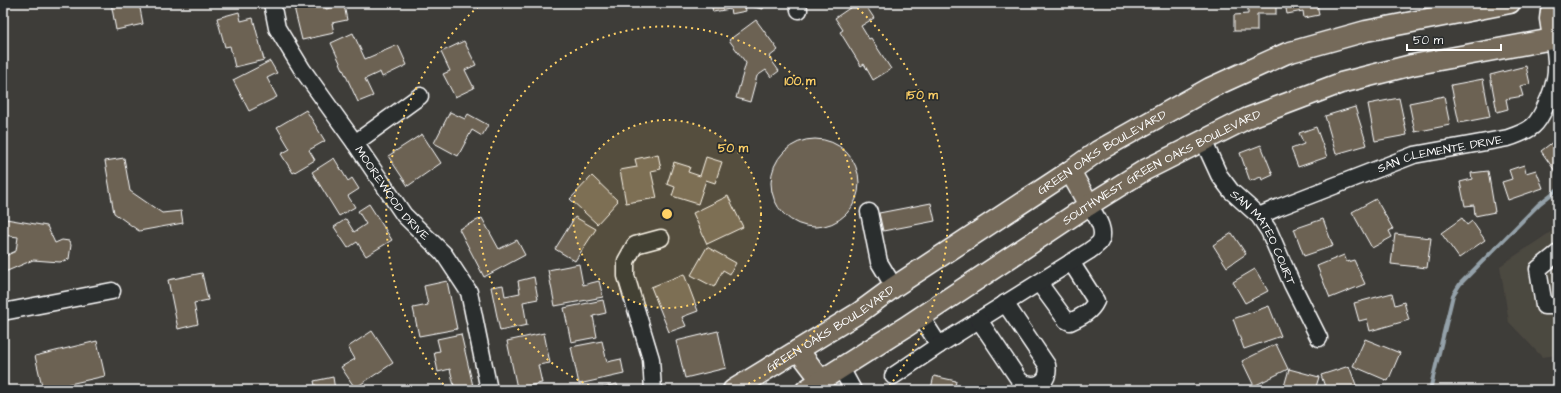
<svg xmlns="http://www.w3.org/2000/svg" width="1561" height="393" font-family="'Architects Daughter',sans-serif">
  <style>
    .built { fill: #4c4841 }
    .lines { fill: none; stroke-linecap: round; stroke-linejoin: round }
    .stream { stroke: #94a1a9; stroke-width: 4 }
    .building { fill: #6c6253; stroke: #fff }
    .minor-casing { stroke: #fff; stroke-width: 19 }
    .major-casing { stroke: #fff; stroke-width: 23 }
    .minor { stroke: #2a2d2e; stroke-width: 16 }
    .major { stroke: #746a5a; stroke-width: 20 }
    .ring { fill: none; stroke: #ffd166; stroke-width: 2; stroke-dasharray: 2 4 }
    .labels { text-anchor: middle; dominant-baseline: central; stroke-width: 3.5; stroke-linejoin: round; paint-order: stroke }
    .street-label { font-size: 12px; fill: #fff; stroke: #2a2d2e }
    .centre { fill: #ffd166; stroke: #2a2d2e; stroke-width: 2 }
    .ring-label { font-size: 12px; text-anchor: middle; font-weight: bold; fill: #ffd166; stroke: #2a2d2e; stroke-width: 3.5; stroke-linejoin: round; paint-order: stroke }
  </style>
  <rect width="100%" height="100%" fill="#3e3d39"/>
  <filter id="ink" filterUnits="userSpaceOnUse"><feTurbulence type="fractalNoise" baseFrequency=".025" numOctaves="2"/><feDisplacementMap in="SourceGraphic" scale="8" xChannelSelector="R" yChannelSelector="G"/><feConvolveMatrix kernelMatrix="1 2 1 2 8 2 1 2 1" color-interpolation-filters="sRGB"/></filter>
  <g filter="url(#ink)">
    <polygon class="built" points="1558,227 1558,355 1542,357 1509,322 1500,266"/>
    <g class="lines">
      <polyline class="stream" points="1430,390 1453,295 1460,284 1539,204 1558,189"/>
    </g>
    <g class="building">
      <polygon points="111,3 139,3 143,24 116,30"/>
      <polygon points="293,3 325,3 326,9 344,5 347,20 332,23 334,33 302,40"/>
      <polygon points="711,3 765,3 763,9 745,5 746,11 731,14 730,9 713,12"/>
      <polygon points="857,3 864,3 874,18 861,26 869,39 871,38 891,69 873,80 864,64 861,66 840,32 843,30 835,18"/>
      <polygon points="1248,3 1276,3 1276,14 1257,14 1257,31 1234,31 1234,15 1248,14"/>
      <polygon points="1285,3 1317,3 1319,15 1304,18 1303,11 1287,14"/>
      <polygon points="239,12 241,21 253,18 264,60 235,67 230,46 225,47 217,18"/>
      <polygon points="756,20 778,50 769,57 779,71 771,77 766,70 757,76 750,102 736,98 746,63 729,40"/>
      <polygon points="353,33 365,59 398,45 407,65 382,77 380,72 365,79 373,96 358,102 331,43"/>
      <polygon points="464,41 476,65 465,70 474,88 455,97 443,74 450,71 441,52"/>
      <polygon points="270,61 277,73 267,78 277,97 249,111 233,80"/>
      <polygon points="1526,66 1530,84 1520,86 1523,96 1506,99 1508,109 1497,112 1490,75"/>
      <polygon points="1483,79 1490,117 1459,123 1451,85"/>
      <polygon points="1444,96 1450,125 1415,132 1409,103"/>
      <polygon points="1399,98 1407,135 1375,141 1368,104"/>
      <polygon points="1355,107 1367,145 1336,154 1325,116"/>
      <polygon points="306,110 325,141 309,150 315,160 293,173 281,154 290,149 277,127"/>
      <polygon points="450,112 465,119 468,114 488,125 482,136 472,130 458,156 434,143"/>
      <polygon points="1316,127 1327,157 1298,167 1291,149 1304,144 1299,133"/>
      <polygon points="422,134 441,163 408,186 388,156"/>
      <polygon points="1558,138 1558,173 1557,174 1541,151"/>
      <circle cx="815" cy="183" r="44"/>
      <polygon points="1261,145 1273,175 1262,180 1261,177 1250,181 1240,153"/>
      <polygon points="658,154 661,169 651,171 657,198 626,203 620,170 637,167 635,159"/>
      <polygon points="706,157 722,162 715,183 706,180 698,204 672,196 675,187 667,184 674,162 690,167 688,172 700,176"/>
      <polygon points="124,158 130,191 162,213 181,211 183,223 139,231 114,213 105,161"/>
      <polygon points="334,158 348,181 352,178 359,189 348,196 355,207 339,216 312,172"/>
      <polygon points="1524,165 1526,173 1536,170 1543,188 1508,200 1502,182 1512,179 1509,170"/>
      <polygon points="1488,171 1495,212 1475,216 1474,205 1465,206 1460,182 1472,179 1471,173"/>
      <polygon points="592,176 618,201 597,224 570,199"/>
      <polygon points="728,196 743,227 707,244 693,213"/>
      <polygon points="1376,199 1393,229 1389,231 1392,237 1372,248 1352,212"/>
      <polygon points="931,203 935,221 883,231 879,213"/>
      <polygon points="369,204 392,240 366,256 357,242 348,248 334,227 346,219 354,232 366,224 358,211"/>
      <polygon points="575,217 596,229 575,261 555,249"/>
      <polygon points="482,218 499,249 517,240 525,255 484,277 459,229"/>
      <polygon points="1462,218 1467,225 1472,221 1485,240 1459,258 1441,233"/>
      <polygon points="6,219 47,226 55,243 62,240 69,241 71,245 69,259 60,262 33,260 5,272 3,269 3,257 16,251 18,237 3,235"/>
      <polygon points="1323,219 1333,246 1304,256 1294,229"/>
      <polygon points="1232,233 1246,254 1227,267 1213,245"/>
      <polygon points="1395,234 1431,238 1427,268 1391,264"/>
      <polygon points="707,247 736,263 730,274 723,270 714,287 691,275"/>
      <polygon points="1344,255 1347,262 1354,260 1365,284 1330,298 1317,266"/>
      <polygon points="579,264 583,285 599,281 603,297 555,306 548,270"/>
      <polygon points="1255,269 1268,291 1245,303 1233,282"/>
      <polygon points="202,273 208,300 194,303 198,324 178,329 168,280"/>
      <polygon points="684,274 698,311 682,317 686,326 669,332 651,287"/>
      <polygon points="534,277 538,299 523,302 527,325 500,331 491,287 503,285 505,296 520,293 518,281"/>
      <polygon points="447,281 457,329 419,336 413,308 428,305 424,286"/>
      <polygon points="1392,293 1395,305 1404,302 1409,320 1370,331 1367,319 1359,321 1354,303"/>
      <polygon points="603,300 606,313 593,316 597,337 571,342 564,308"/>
      <polygon points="1269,306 1281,336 1244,349 1233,319"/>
      <polygon points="372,331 393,363 355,388 341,367 355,359 348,347"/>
      <polygon points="718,331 726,368 685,378 676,341"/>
      <polygon points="544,333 550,363 538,365 542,383 517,388 507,341"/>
      <polygon points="461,334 473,386 455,390 450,369 438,372 434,352 440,351 437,339"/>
      <polygon points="1365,339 1400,353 1388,381 1353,366"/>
      <polygon points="97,341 105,376 65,385 66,389 62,390 43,390 35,356"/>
      <polygon points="602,341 607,362 621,359 624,374 579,384 571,347"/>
      <polygon points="1276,344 1288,369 1254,386 1242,361"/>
      <polygon points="1349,366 1358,390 1326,390 1321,375"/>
      <polygon points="1289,369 1319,377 1315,390 1283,390"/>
      <polygon points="934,376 956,381 955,387 969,390 927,390 927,387 931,388"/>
      <polygon points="333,377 335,390 316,390 314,381"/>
      <polygon points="617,384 618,390 594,390 594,389"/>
      <polygon points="978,387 992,390 977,390"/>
    </g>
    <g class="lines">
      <g class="minor-casing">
        <g id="minor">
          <path id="s1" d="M272,3l5,25 25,41 53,74 49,72 40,39 25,38 20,98"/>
          <polyline points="798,3 799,10"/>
          <path id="s2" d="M1203,140l16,35 12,16 28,25 10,15 23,53 27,54"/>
          <polyline points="355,143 420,96"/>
          <polyline points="869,212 879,262 894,287"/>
          <path id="s3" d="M1259,216l18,-8 137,-53 94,-17c9,-3 18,-6 25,-12 6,-5 10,-14 13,-21 12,-25 12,-40 7,-67"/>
          <polyline points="1558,253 1538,269 1544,306 1558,306"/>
          <path d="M1039,283l27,37 4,2c11,-5 21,-10 26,-21l-25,-39"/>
          <polyline points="3,312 112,291"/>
          <path d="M921,317l18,28 150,-94c3,-2 7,-5 10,-8 9,-12 -4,-28 -10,-38"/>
          <path d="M979,320l41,61c14,9 31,2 27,-16l-42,-62"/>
          <polyline points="841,368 853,390"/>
          <polyline points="893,376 939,345"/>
          <polyline points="653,390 651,359 626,276 626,261 635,245 661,238"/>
        </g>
      </g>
      <g class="major-casing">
        <g id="major">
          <polyline points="1553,38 1550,19 1551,11 1558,5"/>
          <polyline points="1070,171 1089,205"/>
          <polyline points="798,350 821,380"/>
          <path id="s4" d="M733,390l127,-78 34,-25 176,-116 28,-20 112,-63 77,-35 79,-22 144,-28"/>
          <path id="s5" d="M806,390l101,-64 182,-121 56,-35 103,-52 93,-35 71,-18 146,-27"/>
        </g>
      </g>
      <use href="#minor" class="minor"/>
      <use href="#major" class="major"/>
    </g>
  </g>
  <circle cx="667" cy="214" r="94" fill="#ffd166" fill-opacity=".12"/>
  <g class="ring">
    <circle cx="667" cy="214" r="94"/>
    <path d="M600 390A188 188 0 1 1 734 390"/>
    <path d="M447 389A281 281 0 0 1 481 4M853 4A281 281 0 0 1 887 389"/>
  </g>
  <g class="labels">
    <g class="street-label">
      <text stroke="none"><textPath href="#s4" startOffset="439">GREEN OAKS BOULEVARD</textPath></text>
      <text stroke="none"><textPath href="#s3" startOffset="192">SAN CLEMENTE DRIVE</textPath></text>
      <text stroke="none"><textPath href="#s5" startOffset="420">SOUTHWEST GREEN OAKS BOULEVARD</textPath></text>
      <text stroke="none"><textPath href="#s1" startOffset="227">MOOREWOOD DRIVE</textPath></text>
      <text stroke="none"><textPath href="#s2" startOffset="116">SAN MATEO COURT</textPath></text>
      <text stroke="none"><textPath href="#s4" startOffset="115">GREEN OAKS BOULEVARD</textPath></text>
    </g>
  </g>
  <circle cx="667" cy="214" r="6" class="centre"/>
  <g class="ring-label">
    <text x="800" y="85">100 m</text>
    <text x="922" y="99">150 m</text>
    <text x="733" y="152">50 m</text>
  </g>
  <rect width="1561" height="393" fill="none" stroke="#2a2d2e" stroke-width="16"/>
  <rect x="8" y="8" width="1545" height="377" fill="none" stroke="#fff" stroke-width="1.5" filter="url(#ink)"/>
  <path d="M1407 44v6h94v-6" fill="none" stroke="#ffffff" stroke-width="2"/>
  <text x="1413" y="44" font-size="12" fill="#ffffff" stroke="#2a2d2e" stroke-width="3" paint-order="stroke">50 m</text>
</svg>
